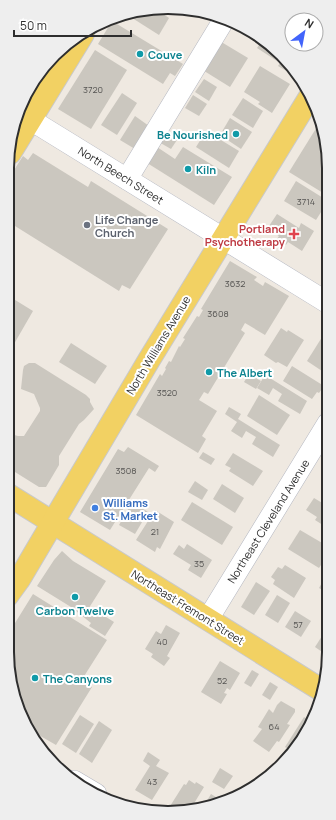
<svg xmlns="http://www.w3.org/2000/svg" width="336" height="820" font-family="Manrope,sans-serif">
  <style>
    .building { fill: #cbc7bf }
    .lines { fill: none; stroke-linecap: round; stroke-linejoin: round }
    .minor-casing { stroke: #b4b7c1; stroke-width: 22 }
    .major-casing { stroke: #c9c9c9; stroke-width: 24 }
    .minor { stroke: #fff; stroke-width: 21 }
    .major { stroke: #f2d163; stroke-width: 22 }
    .culture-dot { fill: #0f9aa8; stroke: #fff; stroke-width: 1.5 }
    .worship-dot { fill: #6b7280; stroke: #fff; stroke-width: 1.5 }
    .health-dot { fill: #e0444e; stroke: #fff; stroke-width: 1.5 }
    .shop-dot { fill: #3f7fe0; stroke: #fff; stroke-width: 1.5 }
    .labels { text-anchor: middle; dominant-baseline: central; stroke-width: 4; stroke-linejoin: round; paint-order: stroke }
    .number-label { font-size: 9px; fill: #555452 }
    .culture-label { font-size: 11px; font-weight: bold; fill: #0d838f; stroke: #fff; text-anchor: start }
    .street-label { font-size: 11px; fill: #2e2e2e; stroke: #fff }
    .worship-label { font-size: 11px; font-weight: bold; fill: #5b616d; stroke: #fff; text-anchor: start }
    .health-label { font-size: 11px; font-weight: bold; fill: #be3a42; stroke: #fff; text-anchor: end }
    .shop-label { font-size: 11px; font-weight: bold; fill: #366cbe; stroke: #fff; text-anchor: start }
    .rim { fill: none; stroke: #2e2e2e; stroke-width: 2 }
  </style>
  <rect width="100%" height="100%" fill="#efe9e1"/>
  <g class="building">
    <polygon points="154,8 169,18 159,35 129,16 130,15"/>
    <polygon points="112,21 183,64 175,76 170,73 163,84 98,44"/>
    <polygon points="232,22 246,29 245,31"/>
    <polygon points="263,39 289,62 293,68 290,73 278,66 280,63 257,48"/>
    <polygon points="218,40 248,58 230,87 201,69"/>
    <polygon points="95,50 127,70 91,129 58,109"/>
    <polygon points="260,66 290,84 272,113 258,104 260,102 244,92"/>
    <polygon points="204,79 217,87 209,101 195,92"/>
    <polygon points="122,93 137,103 117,135 101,125"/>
    <polygon points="193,95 207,104 199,116 185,108"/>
    <polygon points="243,98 263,111 253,128 232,115"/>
    <polygon points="135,116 149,126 135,149 120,140"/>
    <polygon points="230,118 252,132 241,149 220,135"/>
    <polygon points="320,122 328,147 328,196 289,172"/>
    <polygon points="163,131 177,140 171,149 157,141"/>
    <polygon points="206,131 239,151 229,168 196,147"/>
    <polygon points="154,145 175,159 183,147 232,177 214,205 144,161"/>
    <polygon points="33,153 88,187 91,181 168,229 130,289 122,285 119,291 7,221 7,181 23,156 28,160"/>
    <polygon points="296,181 328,201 316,220 284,201"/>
    <polygon points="277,214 299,228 301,223 314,231 302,251 288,242 286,245 277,239 279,236 267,229"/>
    <polygon points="328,251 328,264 322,261"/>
    <polygon points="230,261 257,277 254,280 263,286 265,282 289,296 265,335 245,323 241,330 245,333 208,394 204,392 199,400 217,411 202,436 206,439 198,453 136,415 160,374 162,376 166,369 165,368 169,361 171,362 179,346 180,347 185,339 183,338 197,316 199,317 203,310 201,309"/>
    <polygon points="7,295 33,311 14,344 7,340"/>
    <polygon points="281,328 287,332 288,330 304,340 287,367 278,362 276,363 264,355"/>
    <polygon points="324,334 328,337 328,375 307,361"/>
    <polygon points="71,343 107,366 95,384 59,362"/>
    <polygon points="29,363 35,363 86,395 90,399 90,402 94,409 84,420 79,424 59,456 59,465 46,487 39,487 7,467 7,433 18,436 24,436 40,411 40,408 34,394 21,389 23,370 24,366"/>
    <polygon points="292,366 324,386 319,393 317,392 312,399 283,381"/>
    <polygon points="249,374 261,381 256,389 244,382"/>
    <polygon points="265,375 307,401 300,414 278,401 282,394 273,388 269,395 257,388"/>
    <polygon points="259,395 290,415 277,435 247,416"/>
    <polygon points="229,407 241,414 238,419 280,445 273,457 252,444 256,437 246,431 242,438 231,431 237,422 225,414"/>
    <polygon points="128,447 159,466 155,472 149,468 110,530 80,512 118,449 124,452"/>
    <polygon points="203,452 215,459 211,465 199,458"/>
    <polygon points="233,453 263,471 253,486 229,471 231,468 225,465"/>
    <polygon points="327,476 329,477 329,485 323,482"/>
    <polygon points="195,481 208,490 202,500 188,492"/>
    <polygon points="222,484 244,498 235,513 213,499"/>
    <polygon points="314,498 329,507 329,529 315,520 317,517 306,510"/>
    <polygon points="132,502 148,512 135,534 119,525"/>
    <polygon points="192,502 233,527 222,545 181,520"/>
    <polygon points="155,510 174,522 160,549 157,547 155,552 136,540"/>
    <polygon points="7,519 14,523 7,534"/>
    <polygon points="300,530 329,547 329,553 319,568 288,549"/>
    <polygon points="187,544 212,560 201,578 188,570 191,565 173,554 179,545 184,549"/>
    <polygon points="62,551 73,561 106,581 87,611 94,617 98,612 114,622 105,636 89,626 91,623 71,607 37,586 54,560"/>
    <polygon points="285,565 306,578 294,598 273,584 275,580 271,577 278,567 282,569"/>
    <polygon points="323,581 329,585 329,594 319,588"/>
    <polygon points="256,582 270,591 254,615 241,607"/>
    <polygon points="33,594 107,640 81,681 92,687 56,745 30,730 16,704 7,652 7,636"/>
    <polygon points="277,595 290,603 278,623 265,615"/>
    <polygon points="295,611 311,621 301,637 285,627"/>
    <polygon points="166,625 180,633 167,656 170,658 164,666 151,657 153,654 145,649 156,631 161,634"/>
    <polygon points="329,625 329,652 328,656 315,647"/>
    <polygon points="220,661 240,673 230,690 227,688 224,693 227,694 221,704 201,692"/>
    <polygon points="252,670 259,674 251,687 244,683"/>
    <polygon points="270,682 278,687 270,700 262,695"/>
    <polygon points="281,701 295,709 295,712 287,724 290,725 279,742 277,741 269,752 253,741 262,729 258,727 269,709 273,713 277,705"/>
    <polygon points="80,715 94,724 76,753 62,744"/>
    <polygon points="304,717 311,721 296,750 293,752 285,747"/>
    <polygon points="99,721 112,730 92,763 79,754"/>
    <polygon points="148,752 160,760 156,766 169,773 152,800 135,790 150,766 143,761"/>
    <polygon points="220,768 233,776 224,789 212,782"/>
    <polygon points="189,780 195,784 196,782 204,787 190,810 167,811 184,784 186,785"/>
    <polygon points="211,794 222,801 202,809"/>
  </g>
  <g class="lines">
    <g class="minor-casing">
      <g id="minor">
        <polyline points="18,112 328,303"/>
        <polyline points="127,179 225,18"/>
        <polyline points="208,619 328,423"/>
        <polyline points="74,781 96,794"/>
      </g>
    </g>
    <g class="major-casing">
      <g id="major">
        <polyline points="10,153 83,34"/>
        <polyline points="7,494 323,691"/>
        <polyline points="7,596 20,578 149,360 311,95"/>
      </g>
    </g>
    <use href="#minor" class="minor"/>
    <use href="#major" class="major"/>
  </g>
  <g class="culture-dot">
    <circle cx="140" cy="54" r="4"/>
    <circle cx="236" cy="134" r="4"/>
    <circle cx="188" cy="169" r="4"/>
    <circle cx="209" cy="372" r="4"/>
    <circle cx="75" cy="597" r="4"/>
    <circle cx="35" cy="678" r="4"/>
  </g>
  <circle class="worship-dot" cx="87" cy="225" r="4"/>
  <path class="health-dot" d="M292 228h4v4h4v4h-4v4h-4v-4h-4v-4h4z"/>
  <circle class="shop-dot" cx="95" cy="508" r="4"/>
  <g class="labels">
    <g class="number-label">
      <text x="93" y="89">3720</text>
      <text x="306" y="201">3714</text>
      <text x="235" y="283">3632</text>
      <text x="218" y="313">3608</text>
      <text x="167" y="392">3520</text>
      <text x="126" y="470">3508</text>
      <text x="155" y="531">21</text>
      <text x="199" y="563">35</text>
      <text x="298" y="624">57</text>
      <text x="162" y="641">40</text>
      <text x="222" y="680">52</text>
      <text x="274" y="726">64</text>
      <text x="152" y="781">43</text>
    </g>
    <g class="culture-label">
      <text x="148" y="54">Couve</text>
      <text x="228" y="134" text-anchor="end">Be Nourished</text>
      <text x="196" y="169">Kiln</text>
      <text x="217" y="372">The Albert</text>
      <text x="75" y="610" text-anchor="middle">Carbon Twelve</text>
      <text x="43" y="678">The Canyons</text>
    </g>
    <g class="street-label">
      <text transform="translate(121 175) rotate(32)">North Beech Street</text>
      <text transform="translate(158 345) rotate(-59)">North Williams Avenue</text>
      <text transform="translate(268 521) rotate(-58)">Northeast Cleveland Avenue</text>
      <text transform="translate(188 607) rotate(32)">Northeast Fremont Street</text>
    </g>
    <g class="worship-label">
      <text x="95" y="219">Life Change<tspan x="95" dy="13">Church</tspan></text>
    </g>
    <g class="health-label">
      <text x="285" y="228">Portland<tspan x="285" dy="13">Psychotherapy</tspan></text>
    </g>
    <g class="shop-label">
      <text x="103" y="502">Williams<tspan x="103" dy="13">St. Market</tspan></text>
    </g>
  </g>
  <path d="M0 0H336V820H0ZM168 14H168A154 154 0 0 1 322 168V652A154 154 0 0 1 168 806H168A154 154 0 0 1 14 652V168A154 154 0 0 1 168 14Z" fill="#eee" fill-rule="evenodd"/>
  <path class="rim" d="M168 14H168A154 154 0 0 1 322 168V652A154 154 0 0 1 168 806H168A154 154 0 0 1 14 652V168A154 154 0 0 1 168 14Z"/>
  <g transform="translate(304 32) rotate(32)"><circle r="19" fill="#ffffff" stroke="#ababab"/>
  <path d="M0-3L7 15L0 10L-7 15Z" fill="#4264fb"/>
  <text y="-6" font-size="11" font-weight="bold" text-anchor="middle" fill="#2e2e2e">N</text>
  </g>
  <path d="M14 30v6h117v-6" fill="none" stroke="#2e2e2e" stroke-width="2"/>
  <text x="20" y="30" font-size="12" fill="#2e2e2e" stroke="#ffffff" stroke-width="3" paint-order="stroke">50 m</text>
</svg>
